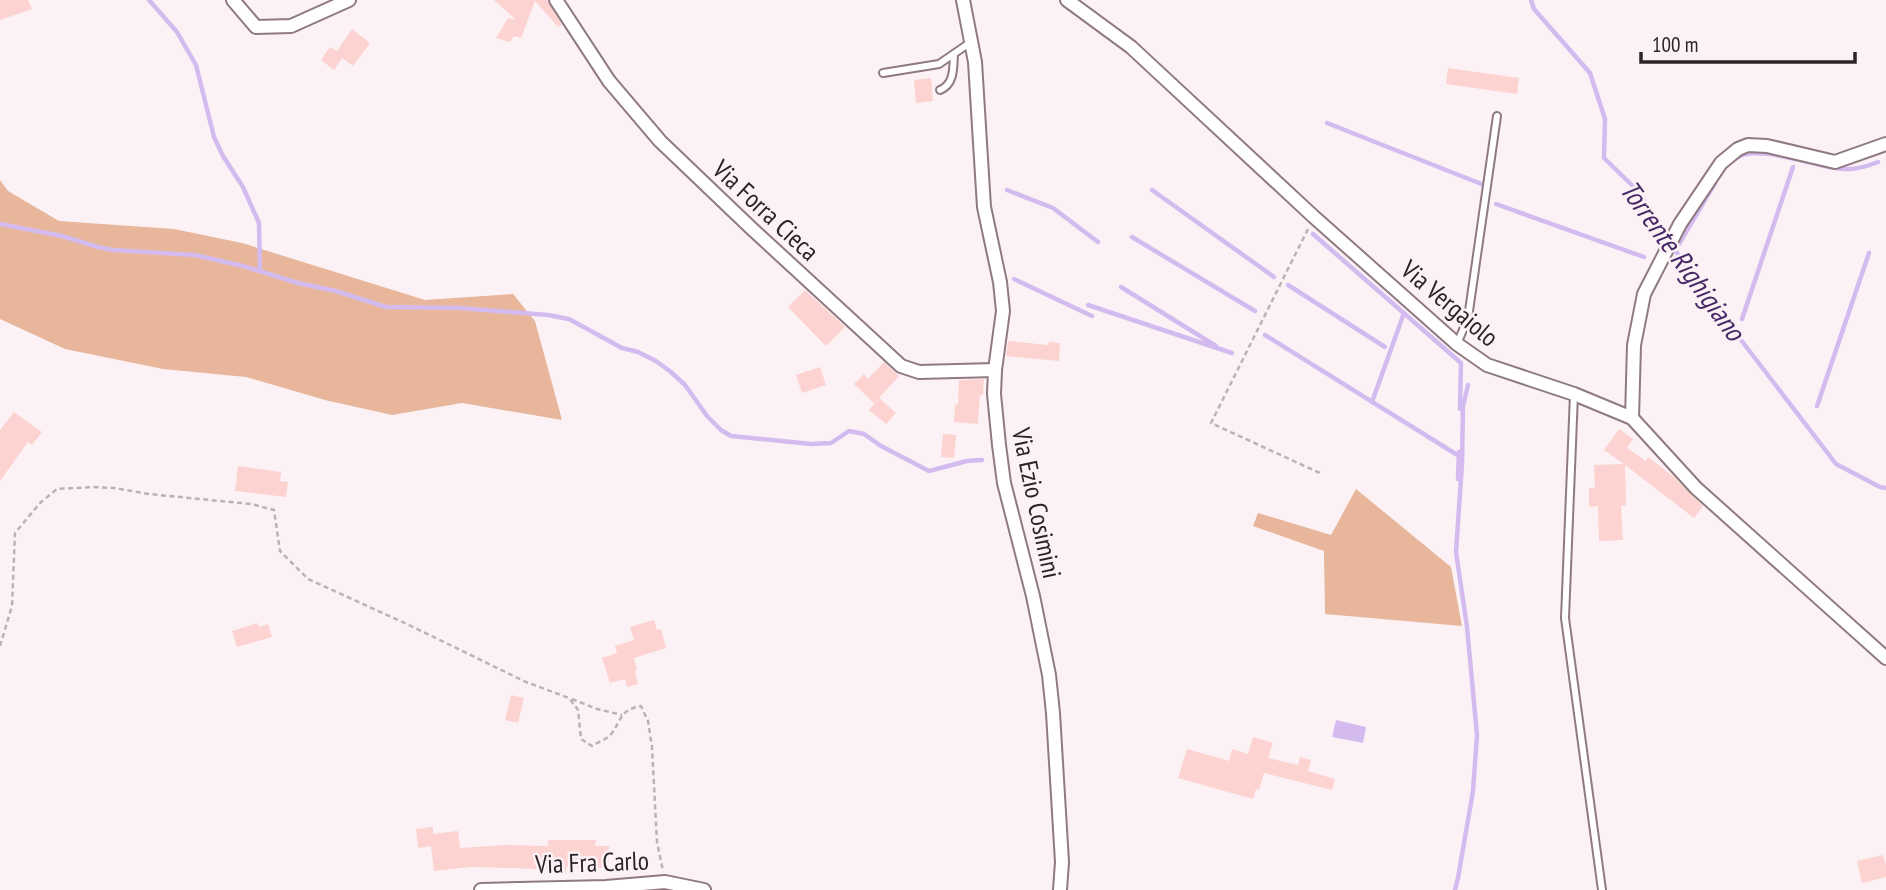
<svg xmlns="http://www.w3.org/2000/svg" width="1886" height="890" font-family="'PT Sans Narrow',sans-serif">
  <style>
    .green { fill: #e8b69a }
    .water { fill: #d3bbf0 }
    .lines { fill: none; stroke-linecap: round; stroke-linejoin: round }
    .stream { stroke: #d3bbf0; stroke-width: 4.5 }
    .building { fill: #fcd3d0 }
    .service-casing { stroke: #907a81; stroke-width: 10 }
    .minor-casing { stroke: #907a81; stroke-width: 16 }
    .path { stroke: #bbb2b5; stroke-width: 2.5; stroke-dasharray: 5 3.5; stroke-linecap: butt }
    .service { stroke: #fff; stroke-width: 6 }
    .minor { stroke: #fff; stroke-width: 12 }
    .labels { text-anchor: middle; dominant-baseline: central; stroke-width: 5; stroke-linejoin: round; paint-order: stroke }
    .street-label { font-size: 26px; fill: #2d2427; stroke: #fcf2f5 }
    .water-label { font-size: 28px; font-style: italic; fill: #472765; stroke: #fcf2f5 }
  </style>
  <rect width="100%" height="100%" fill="#fcf2f5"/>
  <g class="green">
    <polygon points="0,180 8,191 59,221 174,229 242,243 425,300 513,294 535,321 562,420 462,403 392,415 325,400 246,377 163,369 65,349 0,319"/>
    <polygon points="1356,489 1451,567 1462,626 1325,614 1324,551 1253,526 1258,513 1331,535"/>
  </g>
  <polygon class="water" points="1336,720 1366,727 1363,743 1332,737"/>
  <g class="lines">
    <g class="stream">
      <polyline points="149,0 177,32 196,65 214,137 223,156 243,187 259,223 260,271"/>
      <polyline points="1531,0 1534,9 1590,73 1605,119 1604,158 1640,193 1653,218 1702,289 1836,464 1880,487 1886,488"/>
      <polyline points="1327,123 1484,185"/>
      <path d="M1736,158c23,-15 81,10 109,11 11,1 23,-3 33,-7"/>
      <polyline points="1007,190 1053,208 1098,242"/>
      <polyline points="1152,190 1274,277"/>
      <polyline points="1496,204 1644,257"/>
      <polyline points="0,224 62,236 98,247 113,250 195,255 243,266 298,283 336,291 386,307 460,308 548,315 569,319 622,348 638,352 656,361 671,372 685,385 707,416 721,430 731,436 811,444 831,443 849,431 864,434 881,446 929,471 967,461 982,460"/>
      <polyline points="1313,234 1461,363 1460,409"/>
      <polyline points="1132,237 1255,311"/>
      <polyline points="1679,244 1715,183"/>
      <polyline points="1014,279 1092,316"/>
      <polyline points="1288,285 1385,347"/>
      <polyline points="1121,287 1216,346"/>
      <polyline points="1088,305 1232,353"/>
      <polyline points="1742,319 1793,167"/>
      <polyline points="1265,335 1459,456"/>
      <polyline points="1372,402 1404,313"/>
      <polyline points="1817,406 1869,253"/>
      <polyline points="1458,479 1459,452"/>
      <polyline points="1455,890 1458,878 1473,791 1477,735 1467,627 1456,552 1462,464 1463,406 1468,385"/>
    </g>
  </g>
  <g class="building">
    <polygon points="0,0 28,0 32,9 0,20"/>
    <polygon points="494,0 547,0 562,25 558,27 535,1 521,38 514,36 510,42 496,38 508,18 516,20"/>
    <polygon points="352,29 370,43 353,66 342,58 334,70 321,60 330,47 337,51"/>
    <polygon points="1448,68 1519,78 1517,94 1446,84"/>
    <polygon points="931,78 933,101 916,103 914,80"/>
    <polygon points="805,290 845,327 826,346 788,307"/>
    <polygon points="1008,341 1048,345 1049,342 1060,343 1059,361 1006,356"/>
    <polygon points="884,362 899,376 879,398 896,413 886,424 869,410 878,399 874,403 854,384 864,374 868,379"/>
    <polygon points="820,367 826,385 802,393 796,375"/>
    <polygon points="984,379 983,395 980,395 978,424 954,422 955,404 958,405 959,380"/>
    <polygon points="14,412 42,432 32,445 28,442 0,481 0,430"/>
    <polygon points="1619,429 1633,439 1627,448 1646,461 1648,457 1673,476 1703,506 1694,518 1625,465 1626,505 1621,506 1623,540 1599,541 1598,506 1589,507 1589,488 1595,488 1594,465 1624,464 1604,450"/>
    <polygon points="943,434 956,435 954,458 941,457"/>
    <polygon points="238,466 281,472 280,481 288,482 286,497 235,491"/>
    <polygon points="654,620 657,630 661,629 666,648 634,658 637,670 635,671 638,684 627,687 625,679 610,683 602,658 617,653 615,646 634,640 630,627"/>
    <polygon points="258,623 259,627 268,624 272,637 237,647 232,631"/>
    <polygon points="511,695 524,698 518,723 505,720"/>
    <polygon points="1253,737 1273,743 1268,758 1298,765 1300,757 1311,760 1308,771 1335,779 1332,790 1264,773 1259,790 1256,789 1253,799 1178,778 1187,749 1229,761 1232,749 1248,754"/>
    <polygon points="433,827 433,834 458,831 460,848 506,845 548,846 548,840 596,840 595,846 609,846 608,868 566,867 566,873 547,873 547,869 471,867 434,871 431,846 418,848 416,829"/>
    <polygon points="1883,855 1886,865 1886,877 1862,883 1857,861"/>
  </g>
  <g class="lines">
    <g class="service-casing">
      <g id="service">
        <polyline points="883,73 939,64 971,42"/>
        <path d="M940,90c15,-6 13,-23 14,-36"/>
        <polyline points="1457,344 1468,318 1497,116"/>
        <polyline points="1574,394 1565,618 1602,890"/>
      </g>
    </g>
    <g class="minor-casing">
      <g id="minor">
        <polyline points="233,0 256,27 291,26 349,0"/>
        <polyline points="556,0 609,81 660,141 750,227 901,366 919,372 995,370"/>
        <polyline points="963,0 975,62 984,207 1000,282 1003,311 995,370 994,394 999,445 1004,483 1033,596 1049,675 1053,713 1062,862 1060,890"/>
        <polyline points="1067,0 1131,47 1314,217 1457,344 1487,365 1574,394 1632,418 1696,488 1886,658"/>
        <polyline points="1632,418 1634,345 1644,294 1680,224 1721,163 1738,149 1748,145 1767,146 1835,162 1886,144"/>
        <polyline points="481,890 606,887 665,882 704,890"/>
      </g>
    </g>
    <g class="path">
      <polyline points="1308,229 1211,423 1322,474"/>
      <path d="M0,646l12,-40 3,-73 25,-30 17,-14 36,-2 21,1 35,6 102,10 23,6 6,41 28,28 101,46 117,57 43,16 9,12 3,29 11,7c6,-4 16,-7 20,-13 10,-14 8,-23 29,-27l7,15 4,26 5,95 6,29"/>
      <polyline points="572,699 597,709 622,715"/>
    </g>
    <use href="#service" class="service"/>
    <use href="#minor" class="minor"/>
  </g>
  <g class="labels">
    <g class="street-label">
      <text transform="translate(766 210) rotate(43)">Via Forra Cieca</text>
      <text transform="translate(1450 303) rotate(40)">Via Vergaiolo</text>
      <text transform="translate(1037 503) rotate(78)">Via Ezio Cosimini</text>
      <text transform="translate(592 862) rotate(-2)">Via Fra Carlo</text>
    </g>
    <g class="water-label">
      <text transform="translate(1683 260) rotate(54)">Torrente Righigiano</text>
    </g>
  </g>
  <path d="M1641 52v10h214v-10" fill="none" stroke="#2d2427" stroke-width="3.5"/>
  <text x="1652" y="52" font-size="21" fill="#2d2427" stroke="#fcf2f5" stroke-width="5" paint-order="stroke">100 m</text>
</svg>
